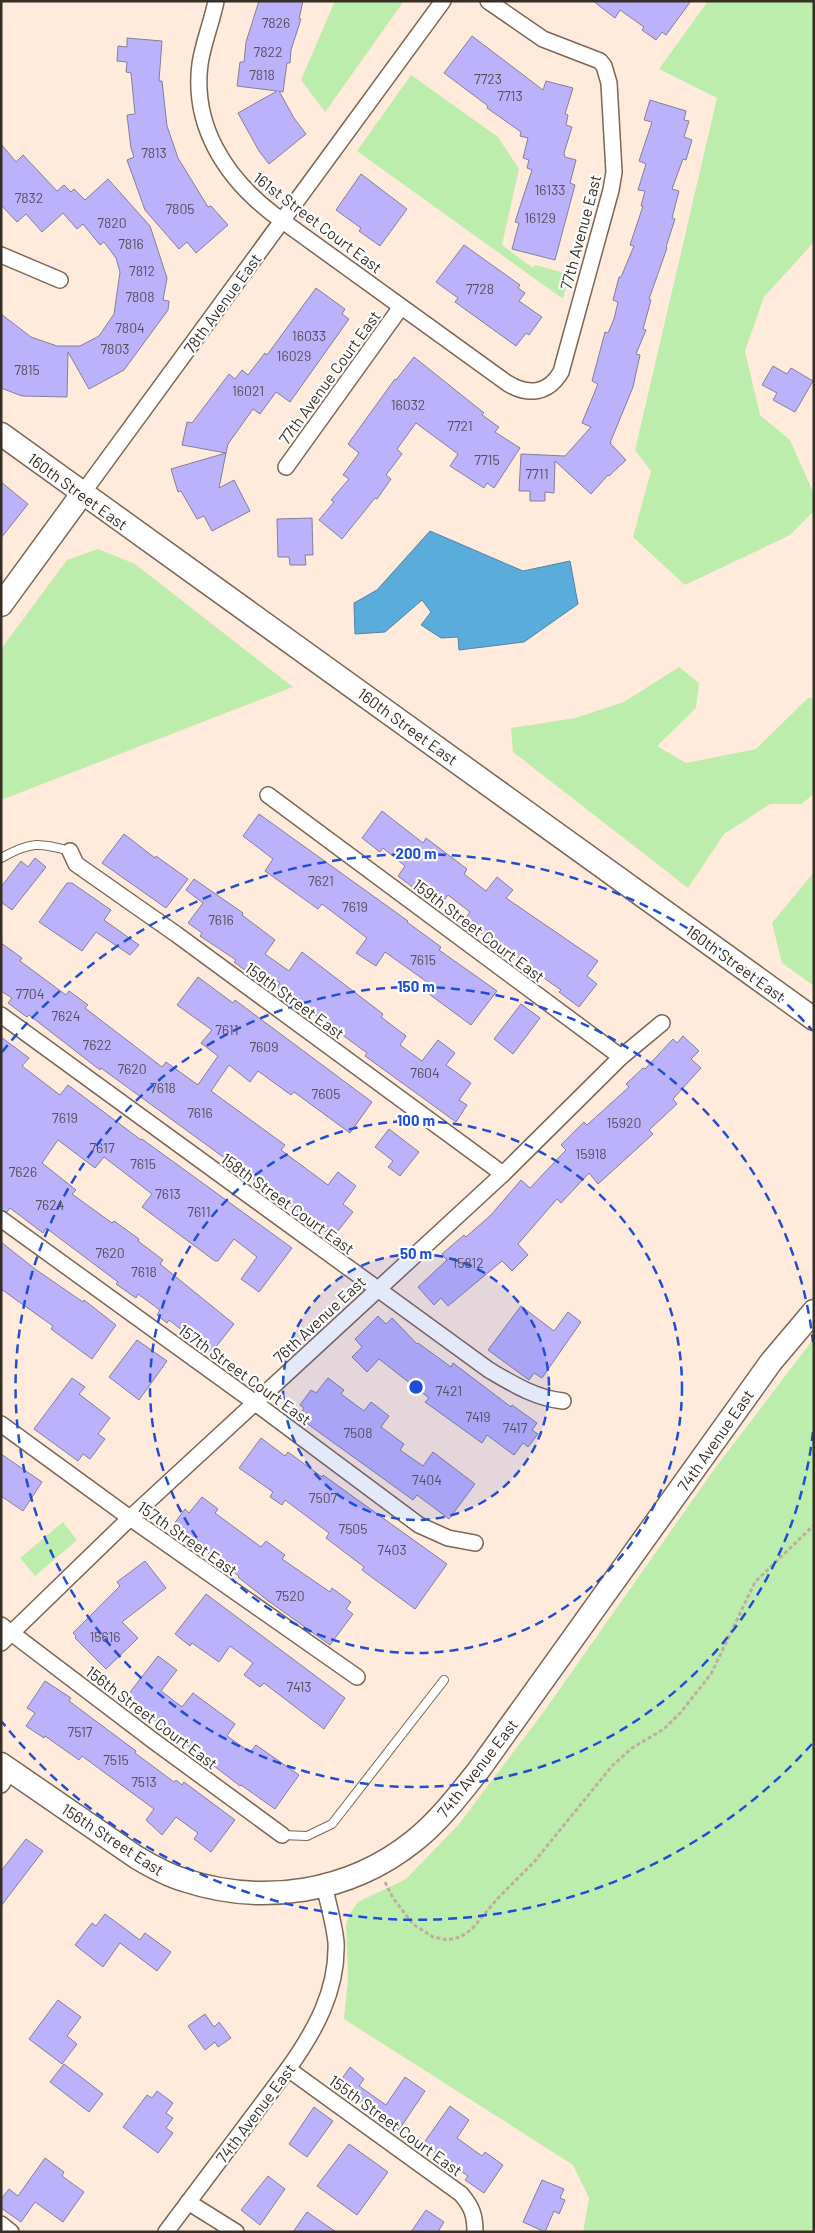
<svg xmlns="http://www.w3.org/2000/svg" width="815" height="2233" font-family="Barlow,sans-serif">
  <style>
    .green { fill: #bdedad }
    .water { fill: #5aacda; stroke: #4f86a4 }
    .building { fill: #bcb1fb; stroke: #83809a }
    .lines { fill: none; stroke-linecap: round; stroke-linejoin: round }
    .lane-casing { stroke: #7c6655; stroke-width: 10 }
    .street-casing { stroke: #7c6655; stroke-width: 18 }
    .secondary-casing { stroke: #7c6655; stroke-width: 25 }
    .path { stroke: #bfada1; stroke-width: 3; stroke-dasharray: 4 2.5; stroke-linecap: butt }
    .lane { stroke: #fff; stroke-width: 8 }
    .street { stroke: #fff; stroke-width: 15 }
    .secondary { stroke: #fff; stroke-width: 22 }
    .ring { fill: none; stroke: #1d4ed8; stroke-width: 2.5; stroke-dasharray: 9 6 }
    .labels { text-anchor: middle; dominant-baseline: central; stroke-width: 4.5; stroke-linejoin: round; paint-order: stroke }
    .number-label { font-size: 14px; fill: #584e5a }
    .street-label { font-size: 16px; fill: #362d25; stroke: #fff }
    .centre { fill: #1d4ed8; stroke: #fff; stroke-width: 2.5 }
    .ring-label { font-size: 15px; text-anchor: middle; font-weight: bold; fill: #1d4ed8; stroke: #fff; stroke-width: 4.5; stroke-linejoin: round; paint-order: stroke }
  </style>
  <rect width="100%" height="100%" fill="#ffeadb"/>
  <g class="green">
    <polygon points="335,1 404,1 325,112 301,80"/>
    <polygon points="708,1 814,1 814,242 764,297 745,351 760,415 790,440 814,494 814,511 790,535 685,585 633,537 651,471 635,450 717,98 659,69"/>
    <polygon points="411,75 498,137 519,169 502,245 533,268 535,265 569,274 563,299 357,151"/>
    <polygon points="98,549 135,564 293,687 1,800 1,649 67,560"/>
    <polygon points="679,667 699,683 696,708 657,746 686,763 756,749 808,698 814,698 814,794 801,804 770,804 724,834 688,888 513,752 511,728 575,718 624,702"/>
    <polygon points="814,872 814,986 782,963 772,923"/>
    <polygon points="814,1338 814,2232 583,2232 589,2198 573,2165 344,2019 348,1980 346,1924 350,1913 358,1902 406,1879 459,1824 545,1710 713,1471"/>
    <polygon points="63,1522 77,1540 35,1576 20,1558"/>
  </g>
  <polygon class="water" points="430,531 523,571 570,561 578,604 524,642 459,650 458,637 441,638 421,625 431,612 422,600 385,632 355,634 354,603 377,590"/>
  <g class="building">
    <polygon points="259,1 303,1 299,19 301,19 291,50 290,63 287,63 283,92 279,91 294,118 306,134 269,164 259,151 238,113 277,91 237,86 240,62 244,62 246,42"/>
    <polygon points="593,1 691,1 666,35 662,32 656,40 642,30 644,27 620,10 615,18"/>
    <polygon points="472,36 543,90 546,81 573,88 565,114 568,115 566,125 572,127 564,153 565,157 576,160 570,183 575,185 555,260 512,249 519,223 515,222 532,170 527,168 529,160 523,158 528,138 520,136 521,132 487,108 488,106 444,73"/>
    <polygon points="127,38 162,41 159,81 162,81 167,126 178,158 208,207 211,206 228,225 196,253 187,242 179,249 145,210 127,160 134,157 131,148 127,115 135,114 131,73 126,72 127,62 117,61 118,46 127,47"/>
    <polygon points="650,100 686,111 684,120 689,121 684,137 692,140 686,160 683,159 672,189 679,191 672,218 675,219 666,247 667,248 649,299 651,300 643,329 646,330 636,354 640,355 633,387 610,443 626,460 609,476 608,475 591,494 555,461 554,493 545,492 545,501 530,501 530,491 519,491 521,454 565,456 591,427 582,423 598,384 592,381 605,332 608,333 614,319 618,302 613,300 619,277 621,277 634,246 630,245 643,206 641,206 645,191 638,190 646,164 639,161 652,122 644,120"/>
    <polygon points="1,144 16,162 23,155 57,191 64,185 71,192 74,189 85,200 108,179 150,226 167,278 163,300 169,301 168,310 124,370 89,389 68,352 67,397 22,396 1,388 1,314 31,337 57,346 80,346 99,336 114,314 120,272 116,258 104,242 100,245 83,224 77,229 63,213 42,232 26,214 17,222 1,205"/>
    <polygon points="361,174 407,209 380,246 359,231 361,228 336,210"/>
    <polygon points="464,245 520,285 518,288 525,293 519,301 542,317 529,335 526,333 516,346 455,302 458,298 436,282"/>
    <polygon points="316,288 345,309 342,314 349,319 290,402 276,392 260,414 253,409 228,444 226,453 182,445 187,422 192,423 229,374 235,379 242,370 248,375 265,353 267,355"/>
    <polygon points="414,357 484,413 482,415 499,427 495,432 520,448 494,488 487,483 484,488 450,466 458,454 416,423 397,449 402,454 386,475 391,479 377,499 375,498 342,539 319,520 334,502 331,500 349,479 343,475 359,453 348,444 395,379 396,380"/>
    <polygon points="773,366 787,374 791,368 813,381 795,412 773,400 777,393 762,385"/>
    <polygon points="226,453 219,488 234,480 250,511 212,531 204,516 197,519 181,491 178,492 171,469"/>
    <polygon points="1,482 28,504 1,538"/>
    <polygon points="312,518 313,555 305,555 306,565 290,565 289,557 278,557 277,519"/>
    <polygon points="382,811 423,843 426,838 467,869 464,874 486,891 497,877 513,890 506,898 598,961 587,976 597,984 579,1007 559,992 561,990 521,962 522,960 463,921 470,912 448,895 439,907 398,876 405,866 383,848 380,852 362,838"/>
    <polygon points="259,814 408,921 407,922 441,947 439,950 497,991 471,1025 429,994 434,987 385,952 376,966 356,953 367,938 322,904 318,909 265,871 273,859 243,836"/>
    <polygon points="124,834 155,858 156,856 188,879 166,908 102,863"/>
    <polygon points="35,858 46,867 12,910 1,902 1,887 21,861 28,867"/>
    <polygon points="194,879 243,913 242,915 275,940 265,954 289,971 302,952 383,1014 381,1017 406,1036 400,1045 422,1061 438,1040 455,1053 446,1065 471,1083 459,1100 467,1105 456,1122 365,1056 367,1053 277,987 280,983 256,965 250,974 234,962 236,960 200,936 202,933 188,923 203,903 186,890"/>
    <polygon points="67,883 72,883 111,910 104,920 139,945 130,955 96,932 82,951 39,922"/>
    <polygon points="1,943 22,958 20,961 66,995 69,991 88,1005 85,1008 162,1067 166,1062 198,1085 218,1056 201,1043 212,1030 177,1005 198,977 233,1003 235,1000 372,1102 350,1133 294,1092 291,1095 258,1071 250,1082 229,1065 211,1091 285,1145 281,1150 328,1185 338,1172 356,1186 343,1204 353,1212 333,1237 101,1068 100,1070 29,1015 27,1017 8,1003 12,998 1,991"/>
    <polygon points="521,1004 540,1018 513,1054 494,1039"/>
    <polygon points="683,1036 699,1051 691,1059 701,1068 673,1099 677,1104 649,1130 653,1134 598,1184 589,1173 561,1203 557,1199 518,1244 528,1255 512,1271 502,1261 448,1306 441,1298 434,1305 418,1287 447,1260 442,1254 464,1235 466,1237 491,1215 521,1180 530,1188 566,1150 561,1145 584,1122 587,1125 629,1087 626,1084 643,1068 645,1069 673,1039 677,1043"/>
    <polygon points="1,1037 29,1058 22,1066 60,1095 68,1085 141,1140 142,1139 292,1248 259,1292 241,1279 257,1257 234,1239 218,1261 215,1261 142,1207 152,1194 104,1157 95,1168 58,1140 42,1163 76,1190 72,1194 112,1223 114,1221 139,1239 138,1241 163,1260 160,1264 234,1324 211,1353 169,1320 167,1323 157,1315 160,1310 138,1294 136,1298 116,1284 118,1282 46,1228 43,1233 10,1208 7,1212 1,1210"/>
    <polygon points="389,1129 419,1152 400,1176 388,1167 393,1161 375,1147"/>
    <polygon points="1,1242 35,1269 83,1302 84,1300 116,1325 92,1359 51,1329 53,1326 1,1289"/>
    <polygon points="521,1306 554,1331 568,1312 581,1322 542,1378 534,1373 529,1380 488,1350"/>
    <polygon points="378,1316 386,1324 392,1318 417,1344 418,1343 451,1367 453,1363 511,1407 512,1405 537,1423 532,1430 538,1434 528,1447 523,1443 514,1455 487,1435 482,1443 425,1402 429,1398 379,1359 367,1372 352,1357 362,1347 355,1339"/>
    <polygon points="137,1340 167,1361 139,1400 109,1377"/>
    <polygon points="72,1378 85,1387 79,1394 110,1418 98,1434 105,1439 90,1459 83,1454 78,1461 34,1429"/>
    <polygon points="328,1378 344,1390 341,1394 364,1411 371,1402 389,1416 381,1427 404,1444 400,1450 423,1466 433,1452 475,1484 449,1519 417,1495 413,1500 298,1417 304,1408 300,1405 311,1390 316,1393"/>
    <polygon points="261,1438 285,1456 288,1452 322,1477 323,1475 447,1564 415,1609 362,1570 364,1567 326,1538 329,1533 285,1500 282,1505 270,1497 273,1492 239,1468"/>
    <polygon points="1,1454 42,1482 23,1511 1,1496"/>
    <polygon points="202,1497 218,1509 215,1513 261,1547 266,1541 285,1555 282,1559 330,1592 332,1588 351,1602 346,1609 353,1614 330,1645 267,1600 238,1577 239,1576 200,1547 199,1549 171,1528 185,1509 189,1513"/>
    <polygon points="145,1561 166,1588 122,1622 138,1638 106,1669 75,1638 76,1636 73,1633 120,1586 117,1582"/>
    <polygon points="206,1594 345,1698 324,1729 264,1683 260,1687 244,1675 253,1663 230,1646 219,1662 192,1643 190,1646 175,1634"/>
    <polygon points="158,1656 177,1670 161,1691 182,1707 193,1693 235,1724 227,1736 250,1752 256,1745 299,1775 275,1809 241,1785 240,1786 144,1712 143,1714 124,1700"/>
    <polygon points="45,1681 71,1698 69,1701 136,1751 135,1753 174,1782 176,1780 182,1785 184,1782 235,1820 211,1852 194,1839 198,1833 176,1817 162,1835 146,1820 154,1809 82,1756 79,1760 45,1736 44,1738 26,1726 35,1713 27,1708"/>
    <polygon points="26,1839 43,1851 1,1906 1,1871"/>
    <polygon points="105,1914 140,1940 145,1933 171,1952 157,1971 120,1943 103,1967 75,1945 92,1923 96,1926"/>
    <polygon points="58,2000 81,2017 67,2036 77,2044 62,2064 29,2039"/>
    <polygon points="205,2014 214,2027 219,2022 231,2038 218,2047 215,2042 205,2050 188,2026"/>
    <polygon points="64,2064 103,2094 89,2112 50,2082"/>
    <polygon points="350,2067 364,2079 359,2086 386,2105 405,2077 425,2091 399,2130 343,2091 347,2085 341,2080"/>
    <polygon points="157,2091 173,2103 166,2113 173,2118 166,2128 173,2133 158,2153 123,2127 147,2095 152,2098"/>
    <polygon points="450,2106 469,2120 457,2138 482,2156 485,2152 503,2165 484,2193 465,2180 468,2176 423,2144"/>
    <polygon points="314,2107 333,2121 307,2157 289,2144"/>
    <polygon points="349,2144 388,2172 357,2215 317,2186"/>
    <polygon points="45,2158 64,2172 62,2176 84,2192 63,2222 35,2202 21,2222 1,2208 1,2199 9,2189 18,2196"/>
    <polygon points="268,2176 285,2189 260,2225 241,2210"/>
    <polygon points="542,2180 564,2189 560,2198 565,2200 559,2214 554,2211 545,2232 523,2222"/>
    <polygon points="426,2210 444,2222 438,2232 411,2232"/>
    <polygon points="307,2212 336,2232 293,2232"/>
  </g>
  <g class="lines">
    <g class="lane-casing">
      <g id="lane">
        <path d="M1,858c29,-16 37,-16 69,-7"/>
        <polyline points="282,1835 307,1836 332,1824 444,1680"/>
      </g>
    </g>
    <g class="street-casing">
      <g id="street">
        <path d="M216,1c-4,21 -13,42 -16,63 -8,62 26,114 73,150l234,169c21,13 41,11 54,-11l50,-182 3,-18 -5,-89 -5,-17 -4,-5 -57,-22 -55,-38"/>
        <polyline points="1,255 60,280"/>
        <polyline points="286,467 401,307"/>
        <polyline points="82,494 443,1"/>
        <polyline points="268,795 621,1057"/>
        <polyline points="70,851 76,864 176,934 503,1174"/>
        <path d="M1,1015l488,355c24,14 46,28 74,31"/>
        <polyline points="1,1219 254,1402 419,1525 448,1538 475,1543"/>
        <polyline points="1,1424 130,1518 357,1677"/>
        <polyline points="1,1625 155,1742 282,1835"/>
        <polyline points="1,1643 130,1518 503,1174 621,1057 662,1023"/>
        <polyline points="1,1785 11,1770"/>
        <path d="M288,2069l173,125c11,13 14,21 14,38"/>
        <polyline points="188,2202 236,2232"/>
        <polyline points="1,2224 11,2232"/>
        <path d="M166,2232l122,-163c27,-38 50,-79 48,-127 -2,-19 -8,-39 -12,-57"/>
      </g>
    </g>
    <g class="secondary-casing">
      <g id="secondary">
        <polyline points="1,434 814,1019"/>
        <polyline points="1,605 82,494"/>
        <path d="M1,1764l135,93c15,9 31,18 48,23 78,26 165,13 230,-39 25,-20 44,-45 64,-70l293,-409 43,-51"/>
      </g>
    </g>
    <polyline class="path" points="385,1882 393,1898 413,1924 433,1937 448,1940 460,1937 471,1930 499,1897 534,1862 612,1766 632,1748 664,1729 681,1712 711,1674 755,1582 814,1525"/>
    <use href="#lane" class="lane"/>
    <use href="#street" class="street"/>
    <use href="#secondary" class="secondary"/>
  </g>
  <circle cx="416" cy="1387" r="133" fill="#1d4ed8" fill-opacity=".12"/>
  <g class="ring">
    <circle cx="416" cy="1387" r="133"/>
    <circle cx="416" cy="1387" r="266"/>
    <path d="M813 1432A400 400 0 1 1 813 1342"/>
    <path d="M812 1744A533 533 0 0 1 2 1722M2 1052A533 533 0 0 1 812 1030"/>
  </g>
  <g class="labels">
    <g class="number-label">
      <text x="276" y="22">7826</text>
      <text x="268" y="51">7822</text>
      <text x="262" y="74">7818</text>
      <text x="488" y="78">7723</text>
      <text x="510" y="95">7713</text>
      <text x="154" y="152">7813</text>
      <text x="550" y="189">16133</text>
      <text x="29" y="197">7832</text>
      <text x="180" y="208">7805</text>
      <text x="540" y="217">16129</text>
      <text x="112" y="222">7820</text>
      <text x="131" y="243">7816</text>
      <text x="142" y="270">7812</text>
      <text x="480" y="288">7728</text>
      <text x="140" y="296">7808</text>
      <text x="130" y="327">7804</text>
      <text x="309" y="335">16033</text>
      <text x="115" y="348">7803</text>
      <text x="294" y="355">16029</text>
      <text x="27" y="369">7815</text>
      <text x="248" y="390">16021</text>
      <text x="408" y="404">16032</text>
      <text x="460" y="425">7721</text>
      <text x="487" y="459">7715</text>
      <text x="537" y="473">7711</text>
      <text x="321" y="880">7621</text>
      <text x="355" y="906">7619</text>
      <text x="221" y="919">7616</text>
      <text x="423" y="959">7615</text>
      <text x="30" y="993">7704</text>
      <text x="66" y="1015">7624</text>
      <text x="227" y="1029">7611</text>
      <text x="97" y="1044">7622</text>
      <text x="264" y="1046">7609</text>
      <text x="132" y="1068">7620</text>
      <text x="425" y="1072">7604</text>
      <text x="163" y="1087">7618</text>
      <text x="326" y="1093">7605</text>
      <text x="200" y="1112">7616</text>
      <text x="65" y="1117">7619</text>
      <text x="624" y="1122">15920</text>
      <text x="102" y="1147">7617</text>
      <text x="591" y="1153">15918</text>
      <text x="143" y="1163">7615</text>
      <text x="23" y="1171">7626</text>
      <text x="168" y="1193">7613</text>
      <text x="50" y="1204">7624</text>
      <text x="199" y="1211">7611</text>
      <text x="110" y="1252">7620</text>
      <text x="468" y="1262">15812</text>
      <text x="144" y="1271">7618</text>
      <text x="449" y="1390">7421</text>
      <text x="478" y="1416">7419</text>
      <text x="515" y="1427">7417</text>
      <text x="358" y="1432">7508</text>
      <text x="427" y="1479">7404</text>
      <text x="323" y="1497">7507</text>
      <text x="353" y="1528">7505</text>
      <text x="392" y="1549">7403</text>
      <text x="290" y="1595">7520</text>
      <text x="105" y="1636">15616</text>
      <text x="299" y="1686">7413</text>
      <text x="80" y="1731">7517</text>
      <text x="116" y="1759">7515</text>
      <text x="144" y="1781">7513</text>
    </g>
    <g class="street-label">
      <text transform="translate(318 222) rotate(37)">161st Street Court East</text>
      <text transform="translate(580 232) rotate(-75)">77th Avenue East</text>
      <text transform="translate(222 303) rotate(-54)">78th Avenue East</text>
      <text transform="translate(329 377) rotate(-54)">77th Avenue Court East</text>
      <text transform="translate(78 491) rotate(36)">160th Street East</text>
      <text transform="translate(408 726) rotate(36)">160th Street East</text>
      <text transform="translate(479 930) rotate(37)">159th Street Court East</text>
      <text transform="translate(736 963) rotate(36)">160th Street East</text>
      <text transform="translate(295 1000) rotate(36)">159th Street East</text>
      <text transform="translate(288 1203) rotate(36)">158th Street Court East</text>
      <text transform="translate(319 1319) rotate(-43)">76th Avenue East</text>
      <text transform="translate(245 1374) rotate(36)">157th Street Court East</text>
      <text transform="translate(715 1440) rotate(-55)">74th Avenue East</text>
      <text transform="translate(188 1538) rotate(35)">157th Street East</text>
      <text transform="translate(152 1717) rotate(37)">156th Street Court East</text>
      <text transform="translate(477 1768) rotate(-52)">74th Avenue East</text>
      <text transform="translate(113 1839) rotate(33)">156th Street East</text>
      <text transform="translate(255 2113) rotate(-53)">74th Avenue East</text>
      <text transform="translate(396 2125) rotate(36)">155th Street Court East</text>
    </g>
  </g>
  <circle cx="416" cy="1387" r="8" class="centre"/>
  <g class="ring-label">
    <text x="416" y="859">200 m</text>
    <text x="416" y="992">150 m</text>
    <text x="416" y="1126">100 m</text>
    <text x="416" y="1259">50 m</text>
  </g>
  <rect width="815" height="2233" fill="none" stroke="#362d25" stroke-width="5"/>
</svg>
